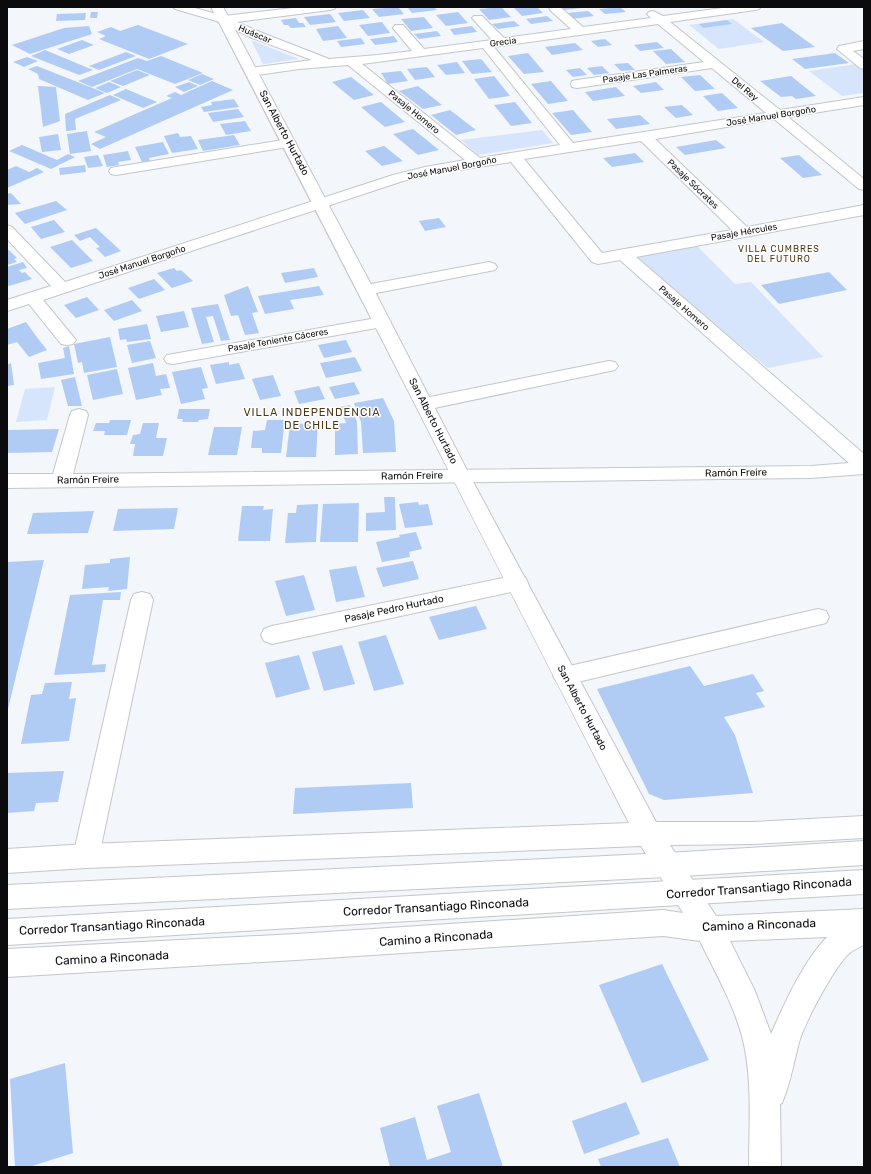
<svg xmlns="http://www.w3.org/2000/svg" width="871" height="1174" font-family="Rubik,sans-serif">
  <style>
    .green { fill: #d6e5fc }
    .building { fill: #b1ccf4 }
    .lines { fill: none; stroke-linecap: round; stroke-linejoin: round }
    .minor-casing { stroke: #c3c6ca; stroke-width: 2 }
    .major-casing { stroke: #c3c6ca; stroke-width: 2 }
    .minor { fill: #fff; fill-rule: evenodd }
    .major { fill: #fff; fill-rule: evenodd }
    .labels { text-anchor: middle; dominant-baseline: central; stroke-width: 3; stroke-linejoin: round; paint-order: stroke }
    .far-street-label { font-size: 9px; fill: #0b0b0d; stroke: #fff }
    .far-neighbourhood-label { font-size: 9px; letter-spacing: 1px; fill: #4e3513; stroke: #fff }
    .street-label { font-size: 10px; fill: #0b0b0d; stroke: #fff }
    .neighbourhood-label { font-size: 11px; letter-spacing: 1px; fill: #4e3513; stroke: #fff }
    .near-street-label { font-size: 12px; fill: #0b0b0d; stroke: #fff }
  </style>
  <rect width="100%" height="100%" fill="#f3f6fa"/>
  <g class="green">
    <polygon points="733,19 764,42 719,49 689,25"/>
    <polygon points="251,40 299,59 263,64"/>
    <polygon points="857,64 864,69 864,93 842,96 809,71"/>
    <polygon points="542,130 553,143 478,155 461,140"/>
    <polygon points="697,246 735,284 751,282 823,357 768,368 685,301 636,256"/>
    <polygon points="55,387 47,420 16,422 25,389"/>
  </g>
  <g class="building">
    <polygon points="398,7 404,14 379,17 372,9"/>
    <polygon points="407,7 434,7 437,10 412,13"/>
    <polygon points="501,7 511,17 489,20 479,9"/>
    <polygon points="513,7 537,7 543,13 522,16"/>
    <polygon points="561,7 582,7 582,8 564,10"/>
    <polygon points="620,7 626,12 605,14 599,9"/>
    <polygon points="363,10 370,18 344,21 338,13"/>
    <polygon points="588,11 594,16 572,19 566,13"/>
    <polygon points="91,12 98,12 97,18 90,18"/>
    <polygon points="458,12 468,23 446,26 436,15"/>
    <polygon points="86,13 85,20 56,21 57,14"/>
    <polygon points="330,14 336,22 310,25 304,17"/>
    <polygon points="547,16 553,21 531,24 526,19"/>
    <polygon points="424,17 433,28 411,31 401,19"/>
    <polygon points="296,18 299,23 303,23 306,27 291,28 288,25 284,25 281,20"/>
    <polygon points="727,20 732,24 703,28 699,24"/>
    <polygon points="514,21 520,26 498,29 492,24"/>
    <polygon points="382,22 390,33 368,36 359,25"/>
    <polygon points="782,23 815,47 783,51 751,28"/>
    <polygon points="138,25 188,44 149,59 99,39 106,36 97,32 111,27 120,31"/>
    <polygon points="89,26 92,34 30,54 12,45 64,28"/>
    <polygon points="338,26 347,38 323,41 316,29"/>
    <polygon points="472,26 477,32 454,35 450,29"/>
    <polygon points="437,31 441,36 419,39 414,34"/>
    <polygon points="394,36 398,42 375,45 370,39"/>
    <polygon points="361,38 365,44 341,47 337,41"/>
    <polygon points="605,39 612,45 598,47 591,41"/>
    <polygon points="82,40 94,45 69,54 57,49"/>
    <polygon points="657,42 664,48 640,51 634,45"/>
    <polygon points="575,43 583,50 552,55 545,47"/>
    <polygon points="671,49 685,62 666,64 653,51"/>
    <polygon points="45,50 93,70 79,75 31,56"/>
    <polygon points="126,52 136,56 99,70 89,66"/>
    <polygon points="528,53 544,72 524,74 508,56"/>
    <polygon points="835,53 849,63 805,69 792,59"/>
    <polygon points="161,56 203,73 175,84 137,69 92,87 78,81 138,58 147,61"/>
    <polygon points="27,57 38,61 24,67 13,62"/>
    <polygon points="481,59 492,72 472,74 462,61"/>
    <polygon points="457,62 465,73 446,75 437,65"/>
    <polygon points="628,63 635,70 621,71 614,64"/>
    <polygon points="37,66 95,89 105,93 88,100 39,79 38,74 28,69"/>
    <polygon points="602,66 609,73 594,75 587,68"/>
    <polygon points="427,67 435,77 415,80 407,69"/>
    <polygon points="580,68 587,75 573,77 566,70"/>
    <polygon points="137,70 150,75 123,86 110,81"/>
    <polygon points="401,71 408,81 388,84 381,73"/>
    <polygon points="202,74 214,79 200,85 188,80"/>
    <polygon points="700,75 715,89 695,91 681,77"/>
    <polygon points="494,76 510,96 489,99 474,79"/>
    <polygon points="791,76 816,96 796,99 792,96 781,97 760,81"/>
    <polygon points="351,77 374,95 354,100 332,82"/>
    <polygon points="212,81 233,90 100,149 91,144 106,137 94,132 172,98 166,96 175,92 181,95"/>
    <polygon points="551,81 568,101 548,104 531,84"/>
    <polygon points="109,82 121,87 107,93 95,88"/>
    <polygon points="189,82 198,86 184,92 175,87"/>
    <polygon points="656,82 664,90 641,93 633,86"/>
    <polygon points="38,86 56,87 60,121 43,127"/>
    <polygon points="418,86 442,105 423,109 399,91"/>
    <polygon points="616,87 625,96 593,101 585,92"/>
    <polygon points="126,89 157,102 143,108 113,95"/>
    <polygon points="722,93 738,108 718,111 703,96"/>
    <polygon points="110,95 121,100 75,119 76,130 66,131 65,114"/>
    <polygon points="234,99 239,107 204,112 201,107 212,105 211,102"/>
    <polygon points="381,102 405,122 385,127 361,107"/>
    <polygon points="515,102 532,123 511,126 494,105"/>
    <polygon points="682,105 693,115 676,118 664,107"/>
    <polygon points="238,109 244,117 213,122 208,113"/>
    <polygon points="450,110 476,130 456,135 431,115"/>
    <polygon points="573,110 592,132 571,135 552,113"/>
    <polygon points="640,115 650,124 616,129 607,119"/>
    <polygon points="245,121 251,131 226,135 220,124"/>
    <polygon points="413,129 439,150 418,155 393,134"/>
    <polygon points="87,131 91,151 70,154 67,134"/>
    <polygon points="178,133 180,137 191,136 198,149 172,153 164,136"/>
    <polygon points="58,134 61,150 42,152 39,137"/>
    <polygon points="234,135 240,145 203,151 198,140"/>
    <polygon points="716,140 726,148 685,155 676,147"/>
    <polygon points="163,142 169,154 149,158 150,161 142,162 135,147"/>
    <polygon points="22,145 57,160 68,154 75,157 51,169 9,151"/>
    <polygon points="384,146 403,161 382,166 365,151"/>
    <polygon points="128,151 131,160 118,162 119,165 107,167 103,155"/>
    <polygon points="635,153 644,162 612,167 603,158"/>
    <polygon points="98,155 103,166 88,168 84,157"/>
    <polygon points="799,155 810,165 822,175 803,178 780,158"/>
    <polygon points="85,165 86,172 60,175 59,168"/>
    <polygon points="16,166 29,172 37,168 44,172 7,188 7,170"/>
    <polygon points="11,193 21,204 7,205 7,194"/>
    <polygon points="56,201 67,210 25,224 15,213"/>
    <polygon points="439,218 446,227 425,231 419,221"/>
    <polygon points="54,220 65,232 41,239 31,227"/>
    <polygon points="96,228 121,251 105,257 96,248 100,247 90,237 80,241 74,235"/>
    <polygon points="72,240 93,261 71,268 50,247"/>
    <polygon points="9,250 17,258 14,259 17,262 7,265 7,251"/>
    <polygon points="23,262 27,268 19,270 22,273 25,272 32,279 9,286 7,284 7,267"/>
    <polygon points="174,268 177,271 181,270 193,281 172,288 157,273"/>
    <polygon points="314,268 318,277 285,283 281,273"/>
    <polygon points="829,272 847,290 779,304 761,285"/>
    <polygon points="154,279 165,290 139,299 128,288"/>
    <polygon points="248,286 258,312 252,313 259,333 245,335 238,315 231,316 224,295"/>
    <polygon points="319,286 324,295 290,300 294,309 265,314 258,296"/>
    <polygon points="87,297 99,310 76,318 64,305"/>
    <polygon points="132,300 142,311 114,321 104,310"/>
    <polygon points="218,304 230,340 221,341 213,316 206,317 214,342 202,344 191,308"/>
    <polygon points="184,311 189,327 161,332 156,316"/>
    <polygon points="26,322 36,336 47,350 29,357 17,342 7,345 7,329"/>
    <polygon points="147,324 151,339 127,342 126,339 120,340 118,329"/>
    <polygon points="110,337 117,367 84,373 82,362 78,363 74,344"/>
    <polygon points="346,340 352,352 324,358 318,345"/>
    <polygon points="150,341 156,358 132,363 127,345"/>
    <polygon points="69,346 74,374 41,379 38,363 65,358 63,348"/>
    <polygon points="355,357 362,371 326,378 320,363"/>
    <polygon points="229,362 229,365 239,363 245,379 216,384 210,365"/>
    <polygon points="11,363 14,385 7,386 7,365"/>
    <polygon points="153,363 156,376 166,374 170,388 160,389 162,395 136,400 128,368"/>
    <polygon points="201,367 208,388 202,389 205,399 181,404 172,372"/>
    <polygon points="117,369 123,394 93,400 87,375"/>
    <polygon points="273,375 281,396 260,400 252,379"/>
    <polygon points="75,377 82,406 68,406 61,380"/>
    <polygon points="354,382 360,394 335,399 329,387"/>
    <polygon points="319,386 325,399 299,404 294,391"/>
    <polygon points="383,398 394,421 396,452 363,453 361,422 354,403"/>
    <polygon points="350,405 357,422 358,454 335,455 335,424 346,423 340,407"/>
    <polygon points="179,409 210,409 208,419 199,420 198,422 182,422 183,419 177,419"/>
    <polygon points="110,420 131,420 127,435 104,435 105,431 93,431 96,423 109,423"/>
    <polygon points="267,420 285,420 281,453 262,453 262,448 251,448 253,431 265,430"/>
    <polygon points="143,423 159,423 156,438 167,438 163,456 133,456 135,444 130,444 133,435 140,434"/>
    <polygon points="318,423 316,457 286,457 290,424"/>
    <polygon points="214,427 242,427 237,455 208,455"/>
    <polygon points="59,429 52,452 7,453 7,430"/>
    <polygon points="384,497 395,497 396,530 366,531 366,513 385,512"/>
    <polygon points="418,502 419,505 428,504 433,525 405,528 399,504"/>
    <polygon points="359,503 358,542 320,542 323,504"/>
    <polygon points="318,504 316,542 285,543 288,513 296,513 297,505"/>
    <polygon points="242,506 264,506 263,510 273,509 270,541 238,541"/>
    <polygon points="178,508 174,529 113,531 118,509"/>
    <polygon points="94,511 88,533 27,534 33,513"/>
    <polygon points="416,532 422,549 409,552 410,557 382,562 376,542 400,537 399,535"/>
    <polygon points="130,557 127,589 108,591 109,587 82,589 85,565 110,563 110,559"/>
    <polygon points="44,560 8,709 7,709 7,562"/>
    <polygon points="413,561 419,579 383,587 376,568"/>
    <polygon points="356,566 365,597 336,602 329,570"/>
    <polygon points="304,575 315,610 286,616 275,581"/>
    <polygon points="121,592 120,600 103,600 92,665 106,664 105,672 54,675 70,595"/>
    <polygon points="476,606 487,629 439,640 429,617"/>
    <polygon points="386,635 404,684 374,691 358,642"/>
    <polygon points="342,645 355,684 324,691 312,652"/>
    <polygon points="299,655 310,689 276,698 265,663"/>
    <polygon points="690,666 704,686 753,674 764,691 756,693 765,707 724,717 735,735 753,793 664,800 649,794 597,689"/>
    <polygon points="72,682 69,699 76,698 69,741 21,744 31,695 42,694 45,683"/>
    <polygon points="64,771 58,802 36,803 34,811 7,813 7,773"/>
    <polygon points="411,783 413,808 293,814 295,788"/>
    <polygon points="662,964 709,1060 642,1083 599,985"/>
    <polygon points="65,1063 73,1153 29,1167 15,1167 10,1079"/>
    <polygon points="479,1093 503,1167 390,1167 380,1128 415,1117 427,1160 451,1152 437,1106"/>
    <polygon points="626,1102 640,1134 584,1154 572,1121"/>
    <polygon points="668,1138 680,1167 601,1167 598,1159"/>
  </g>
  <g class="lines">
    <g class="minor-casing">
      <g id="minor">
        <path d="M173,7h18l33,9 78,-9h34l-2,2 -4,1 -93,12 23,10 69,27 49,-4 34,-4 -19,-23 2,-3h8l21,24 68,-9 -20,-22 2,-2h8l22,22 67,-9 -21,-19 -1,-3h11l23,20 68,-9 -4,-4 2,-2 4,-1 10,5 67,-9h31l-2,2 -4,1 -85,12 110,88 84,-13v8l-76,12 76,62v11l-5,-1 -85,-70 -119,20 92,88 117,-22v10l-228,42 228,197v20l-53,4 -804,10v-14h46l17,-59 2,-4 7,-2 7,2 2,4 -15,59 738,-8 38,-3 -229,-203 -22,4 -6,-2 -81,-100 -85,13 -23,6 -360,119 33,40 -3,4 -6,1 -6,-1 -32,-40 -22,7v-11l44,-14 -44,-47v-14l5,2 53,55 328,-107 32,-8 40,-7 -117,-95 -49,4 -48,7 -4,-1 -2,-3 2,-3 4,-1 61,-8 -60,-22 -32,-16 -45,-13zM658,24l46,38 -127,18 -5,1 -1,3 1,3 5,1 135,-20 54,45 -193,30 -79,-96zM483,48l77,97 -80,13 -118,-94zM641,141l91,89 -130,23 -78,-94z"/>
        <polygon points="864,41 864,49 853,51 864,59 864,69 860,68 837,49 839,46"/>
        <polygon points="289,139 294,140 296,143 294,146 116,175 111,174 109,171 111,168 116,167"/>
        <polygon points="489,262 495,264 497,267 495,270 366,295 360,294 358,290 360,286 366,285"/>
        <polygon points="382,317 388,318 391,322 388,326 173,364 167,363 164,359 167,355 173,354"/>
        <polygon points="609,361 615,362 618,366 615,370 425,410 418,408 416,404 418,400 425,398"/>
        <polygon points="517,575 525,577 528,583 525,589 272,644 264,641 261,635 264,629 272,626"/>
        <polygon points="142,592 150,594 153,600 99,856 96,864 86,868 76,864 73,856 131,600 134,594"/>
        <polygon points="818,609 826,611 829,617 826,623 565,685 557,682 553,676 557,670 565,667"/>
        <polygon points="864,841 864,865 667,877 7,909 7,885 667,853"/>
        <polygon points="864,870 864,894 7,945 7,919"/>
      </g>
    </g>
    <g class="major-casing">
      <path id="major" d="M211,7h12l151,283 96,186 186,346h97l111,-6v22l-111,6 -83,1 46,71 148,-7v36c-4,2 -9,4 -13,7 -15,11 -45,69 -51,87 -6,21 -9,43 -18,64l-2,1 1,63h-32c0,-43 4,-89 -7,-131 -9,-33 -27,-64 -42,-95l-37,-5 -367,24 -289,17v-28l289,-15 367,-24 20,3 -42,-67 -555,22 -79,5v-24l79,-5 543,-21c-140,-271 -277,-545 -418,-816zM827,937c-24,25 -42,65 -56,97l-16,-43 -25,-50z"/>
    </g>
    <use href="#minor" class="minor"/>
    <use href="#major" class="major"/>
  </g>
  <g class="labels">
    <g class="far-street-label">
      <text transform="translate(255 34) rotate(23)">Huáscar</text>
      <text transform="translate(503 42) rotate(-8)">Grecia</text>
      <text transform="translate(645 74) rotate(-8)">Pasaje Las Palmeras</text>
      <text transform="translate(745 89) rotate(40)">Del Rey</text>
      <text transform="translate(414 112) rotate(39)">Pasaje Homero</text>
      <text transform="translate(771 116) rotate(-9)">José Manuel Borgoño</text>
      <text transform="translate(452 168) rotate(-11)">José Manuel Borgoño</text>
      <text transform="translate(693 184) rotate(44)">Pasaje Sócrates</text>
      <text transform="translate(744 232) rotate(-10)">Pasaje Hércules</text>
      <text transform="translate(142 262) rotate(-18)">José Manuel Borgoño</text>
      <text transform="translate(684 308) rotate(41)">Pasaje Homero</text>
      <text transform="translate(278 340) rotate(-10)">Pasaje Teniente Cáceres</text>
    </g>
    <g class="far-neighbourhood-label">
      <text x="779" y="249">VILLA CUMBRES<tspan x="779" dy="10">DEL FUTURO</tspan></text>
    </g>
    <g class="street-label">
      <text transform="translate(284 133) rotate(62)">San Alberto Hurtado</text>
      <text transform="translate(433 421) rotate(63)">San Alberto Hurtado</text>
      <text transform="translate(736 473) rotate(-1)">Ramón Freire</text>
      <text transform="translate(412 476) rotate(-1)">Ramón Freire</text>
      <text transform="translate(88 480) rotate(-1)">Ramón Freire</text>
      <text transform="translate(394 609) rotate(-12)">Pasaje Pedro Hurtado</text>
      <text transform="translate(582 708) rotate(62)">San Alberto Hurtado</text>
    </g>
    <g class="neighbourhood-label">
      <text x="312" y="412">VILLA INDEPENDENCIA<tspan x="312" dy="13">DE CHILE</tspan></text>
    </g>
    <g class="near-street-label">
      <text transform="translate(759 888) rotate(-4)">Corredor Transantiago Rinconada</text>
      <text transform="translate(436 907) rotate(-3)">Corredor Transantiago Rinconada</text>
      <text transform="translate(759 925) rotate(-2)">Camino a Rinconada</text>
      <text transform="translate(112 926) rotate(-3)">Corredor Transantiago Rinconada</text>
      <text transform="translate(436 938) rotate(-4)">Camino a Rinconada</text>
      <text transform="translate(112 958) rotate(-3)">Camino a Rinconada</text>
    </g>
  </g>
  <rect width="871" height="1174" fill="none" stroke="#0b0b0d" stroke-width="16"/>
</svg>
